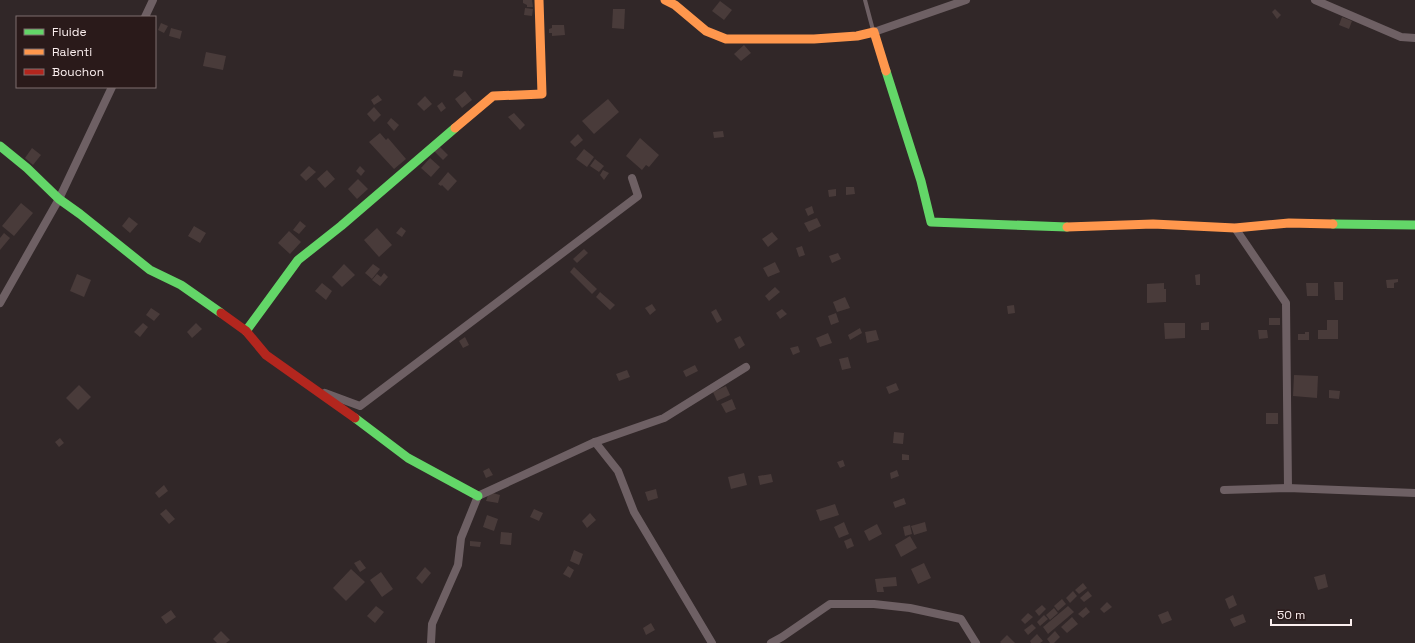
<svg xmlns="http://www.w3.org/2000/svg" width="1415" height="643" font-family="'Space Grotesk',sans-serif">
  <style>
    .building { fill: #493b3a }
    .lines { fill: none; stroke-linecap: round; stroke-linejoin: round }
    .lane { stroke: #6e6064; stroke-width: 4 }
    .street { stroke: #6e6064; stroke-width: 8 }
    .fast { stroke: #63d668; stroke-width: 9 }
    .slow { stroke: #ff974d; stroke-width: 9 }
    .jam { stroke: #b3261e; stroke-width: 9 }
  </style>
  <rect width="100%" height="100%" fill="#312728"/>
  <g class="building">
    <polygon points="523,0 532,0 533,7 527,7 527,5 523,3"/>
    <polygon points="720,1 732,10 724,20 712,11"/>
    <polygon points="525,8 533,9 532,16 524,15"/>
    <polygon points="613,9 625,9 624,29 612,28"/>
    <polygon points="1275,9 1281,15 1277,19 1272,12"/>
    <polygon points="1342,17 1352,21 1349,29 1339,25"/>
    <polygon points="161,23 168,26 164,33 158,30"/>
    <polygon points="552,25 564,25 565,35 552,36 552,33 549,33 549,29 552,28"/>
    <polygon points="171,28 182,31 180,39 169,36"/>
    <polygon points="744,45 751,53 741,61 734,54"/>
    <polygon points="206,52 226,56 223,70 203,66"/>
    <polygon points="454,70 463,71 462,77 453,76"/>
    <polygon points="465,91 472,100 462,108 455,99"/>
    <polygon points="378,95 382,100 374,105 371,100"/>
    <polygon points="425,96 432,104 424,111 417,104"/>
    <polygon points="608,99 619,112 594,134 582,121"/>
    <polygon points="442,102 446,108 441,112 437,106"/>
    <polygon points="374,107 381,115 374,122 367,114"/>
    <polygon points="514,113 525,125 520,130 508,117"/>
    <polygon points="391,118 399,125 394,131 387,123"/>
    <polygon points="723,131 724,137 714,138 713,132"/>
    <polygon points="380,133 386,140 388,138 406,159 394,169 369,142"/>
    <polygon points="578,134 583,140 575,147 570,142"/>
    <polygon points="640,138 659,155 649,167 646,165 642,170 626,156"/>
    <polygon points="439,146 448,155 443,160 434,151"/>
    <polygon points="32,148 41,155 33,165 25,158"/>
    <polygon points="584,149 594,157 587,167 576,159"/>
    <polygon points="430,158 440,167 431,177 421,168"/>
    <polygon points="595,159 604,166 599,172 590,166"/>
    <polygon points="309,166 316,172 306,181 300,175"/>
    <polygon points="360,166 365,171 361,176 356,171"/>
    <polygon points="327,170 335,179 325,188 317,179"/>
    <polygon points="603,170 609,173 604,180 600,175"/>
    <polygon points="448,172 457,181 448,191 442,185 441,186 438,184"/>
    <polygon points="358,179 368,189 357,199 348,189"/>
    <polygon points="846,187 854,187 855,194 846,195"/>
    <polygon points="836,189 836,196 829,197 828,190"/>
    <polygon points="21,203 33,213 14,236 2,226"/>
    <polygon points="812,206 814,213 808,216 805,209"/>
    <polygon points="129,217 138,224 130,233 122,226"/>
    <polygon points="817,218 821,226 809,232 804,223"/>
    <polygon points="300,221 306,226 299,234 293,230"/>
    <polygon points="194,226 206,233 200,243 188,236"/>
    <polygon points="401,227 406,231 402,237 396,233"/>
    <polygon points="377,228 392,245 379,257 364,240"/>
    <polygon points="289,231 301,242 290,254 278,243"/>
    <polygon points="772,232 778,239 768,247 762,239"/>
    <polygon points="4,233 10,238 0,250 0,238"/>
    <polygon points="802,246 805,255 799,257 796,248"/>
    <polygon points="584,249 588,253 577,263 573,259"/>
    <polygon points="838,253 841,259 832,263 829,256"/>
    <polygon points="775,262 780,272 768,277 763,268"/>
    <polygon points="344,264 355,275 342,287 332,277"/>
    <polygon points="373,264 380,269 372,279 365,273"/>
    <polygon points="574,267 597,289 592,294 570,272"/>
    <polygon points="384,273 388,277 380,286 372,280 377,274 381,277"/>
    <polygon points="77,274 91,280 84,297 70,291"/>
    <polygon points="1200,274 1200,285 1196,285 1195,275"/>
    <polygon points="1398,279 1398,282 1394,283 1394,288 1387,288 1386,280"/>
    <polygon points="1334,282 1343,282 1343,300 1335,300"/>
    <polygon points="322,283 332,291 326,300 315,291"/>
    <polygon points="1164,283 1164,289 1166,289 1166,302 1147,303 1147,284"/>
    <polygon points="1306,283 1318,283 1318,296 1307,296"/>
    <polygon points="775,287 780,292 769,301 765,296"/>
    <polygon points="600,292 615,305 610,310 596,297"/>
    <polygon points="845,297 850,308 837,312 833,302"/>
    <polygon points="652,304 656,310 650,315 645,308"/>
    <polygon points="1014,305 1015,313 1008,314 1007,306"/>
    <polygon points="151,308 160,314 154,321 146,315"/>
    <polygon points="716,309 722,320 717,323 711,312"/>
    <polygon points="782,309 787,314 780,319 776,313"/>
    <polygon points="836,313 839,322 831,325 828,316"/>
    <rect x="1269" y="318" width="11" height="7"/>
    <polygon points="1327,320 1338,320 1338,339 1318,339 1318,330 1327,330"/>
    <polygon points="1209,322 1209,330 1201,330 1201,323"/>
    <polygon points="143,323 148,327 140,337 134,332"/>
    <polygon points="196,323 202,329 192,338 187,332"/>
    <polygon points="1164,323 1185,323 1185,338 1165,339"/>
    <polygon points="860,328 862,333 850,340 848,335"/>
    <polygon points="876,330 879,340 867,343 865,332"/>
    <polygon points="1258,330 1267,330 1268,338 1259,339"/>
    <polygon points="1305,332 1309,332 1309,340 1298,340 1298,334 1305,334"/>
    <polygon points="828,333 832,343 820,347 816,338"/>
    <polygon points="740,336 745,345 739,349 734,339"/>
    <polygon points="465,337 469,345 463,348 459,341"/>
    <polygon points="798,346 800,352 793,355 790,348"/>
    <polygon points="848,357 851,368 842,370 839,359"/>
    <polygon points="695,365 698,371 686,377 683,371"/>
    <polygon points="627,370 630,377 619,381 616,374"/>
    <polygon points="1294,375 1318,376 1317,398 1293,396"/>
    <polygon points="896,383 899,390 889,394 886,387"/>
    <polygon points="79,385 91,397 78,410 66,398"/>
    <polygon points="726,386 730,395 717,401 713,392"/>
    <polygon points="1329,390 1340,391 1339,399 1329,398"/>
    <polygon points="732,399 736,409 726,413 721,404"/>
    <rect x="1266" y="413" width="12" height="11"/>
    <polygon points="894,432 904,433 903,444 893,443"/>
    <polygon points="60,438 64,443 59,447 55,442"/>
    <polygon points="902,454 909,455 909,460 902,460"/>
    <polygon points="843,460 845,466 840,468 837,462"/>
    <polygon points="489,468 493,475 486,478 483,471"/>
    <polygon points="897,470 899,476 891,479 890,473"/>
    <polygon points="744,473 747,485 731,489 728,477"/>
    <polygon points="771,474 773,482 760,485 758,476"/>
    <polygon points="164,485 168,491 159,498 155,493"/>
    <polygon points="656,489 658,498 648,501 645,492"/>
    <polygon points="489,492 500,495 498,503 486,501"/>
    <polygon points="904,498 906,504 895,508 893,502"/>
    <polygon points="835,504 839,515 820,521 816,510"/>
    <polygon points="166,509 175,519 169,524 160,514"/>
    <polygon points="534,509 543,513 539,521 530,517"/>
    <polygon points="590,513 596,520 587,528 582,521"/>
    <polygon points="487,515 498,519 494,531 483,527"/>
    <polygon points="844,522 849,534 839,538 834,527"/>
    <polygon points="925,522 927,531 914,535 911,526"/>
    <polygon points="877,524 882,534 869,541 864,531"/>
    <polygon points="910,525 912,534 905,536 903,527"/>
    <polygon points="501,532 512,533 511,545 500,544"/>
    <polygon points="910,536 917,548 901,557 895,545"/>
    <polygon points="851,538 854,546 847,549 844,541"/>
    <polygon points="470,541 481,542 480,547 470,546"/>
    <polygon points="574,550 583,554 579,565 570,561"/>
    <polygon points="360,560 366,568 360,572 354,563"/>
    <polygon points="924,563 931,578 918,584 911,569"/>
    <polygon points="568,566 574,570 570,578 563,574"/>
    <polygon points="425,567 431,573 422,584 416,578"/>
    <polygon points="351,569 365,582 346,601 333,588"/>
    <polygon points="381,572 393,589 382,597 370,580"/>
    <polygon points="1325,574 1328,587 1318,590 1314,577"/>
    <polygon points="896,577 897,586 883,587 884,592 877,592 875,579"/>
    <polygon points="1083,583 1087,588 1079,594 1075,590"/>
    <polygon points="1073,591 1077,596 1070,603 1066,598"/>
    <polygon points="1088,591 1092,596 1084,602 1080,598"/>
    <polygon points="1233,595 1237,605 1229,609 1225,599"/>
    <polygon points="1062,599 1066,604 1058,611 1054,606"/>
    <polygon points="1107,602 1112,607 1104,613 1100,609"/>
    <polygon points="1042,605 1046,609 1039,616 1035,611"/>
    <polygon points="376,606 384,612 375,623 367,616"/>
    <polygon points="1068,606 1074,612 1048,634 1043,627"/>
    <polygon points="1086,607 1090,612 1083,618 1078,614"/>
    <polygon points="1054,608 1058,613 1050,620 1046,615"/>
    <polygon points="171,610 176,617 166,624 161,617"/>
    <polygon points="1168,611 1172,620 1162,624 1158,615"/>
    <polygon points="1028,613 1033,617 1025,624 1021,620"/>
    <polygon points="1243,614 1246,622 1234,627 1230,619"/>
    <polygon points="1044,615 1048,619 1040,626 1037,622"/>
    <polygon points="1072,617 1078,624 1067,633 1061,627"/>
    <polygon points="651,623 655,630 646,635 643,628"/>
    <polygon points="1032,624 1036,628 1028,635 1024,630"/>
    <polygon points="221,631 230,640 226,643 217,643 213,639"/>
    <polygon points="1055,631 1060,637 1054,643 1050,643 1047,639"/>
    <polygon points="1037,634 1043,641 1040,643 1031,643 1030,641"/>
    <polygon points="1007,635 1015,643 1001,643 1000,642"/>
  </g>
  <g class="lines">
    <polyline class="lane" points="865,0 873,30"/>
    <g class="street">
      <polyline points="1315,0 1401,37 1415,38"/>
      <polyline points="145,17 153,0"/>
      <polyline points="874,32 966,0"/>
      <polyline points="1235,228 1286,303 1288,488"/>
      <polyline points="0,303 59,199 112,87"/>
      <polyline points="325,393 360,406 638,196 632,178"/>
      <polyline points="595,442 618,471 634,512 712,643"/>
      <polyline points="1224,490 1288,488 1415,493"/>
      <polyline points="431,643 432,624 458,565 461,538 478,496 595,442 664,418 746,367"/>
      <polyline points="771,643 782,637 830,604 874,604 910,608 961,619 976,643"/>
    </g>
    <g class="fast">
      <polyline points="886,71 921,181 931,222 1067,227"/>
      <polyline points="0,146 27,168 59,199 80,214 150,270 181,285 221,313"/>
      <polyline points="1333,224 1415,225"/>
      <polyline points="246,331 298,260 341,226 455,128"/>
      <polyline points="355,418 408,458 478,496"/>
    </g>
    <g class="slow">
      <polyline points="665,0 675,5 706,31 726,39 814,39 857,36 874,32 886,71"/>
      <polyline points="455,128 493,96 542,94 539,0"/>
      <polyline points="1067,227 1153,224 1235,228 1289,223 1333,224"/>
    </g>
    <polyline class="jam" points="221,313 246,331 266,355 355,418"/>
  </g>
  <rect x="16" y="16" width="140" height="72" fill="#2a1a1a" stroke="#7e6f6f"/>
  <rect x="24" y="29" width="20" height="6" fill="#63d668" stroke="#7e6f6f"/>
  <text x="52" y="36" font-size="12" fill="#fbefef">Fluide</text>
  <rect x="24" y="49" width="20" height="6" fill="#ff974d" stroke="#7e6f6f"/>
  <text x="52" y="56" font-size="12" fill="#fbefef">Ralenti</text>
  <rect x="24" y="69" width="20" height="6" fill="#b3261e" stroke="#7e6f6f"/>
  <text x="52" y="76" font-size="12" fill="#fbefef">Bouchon</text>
  <path d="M1271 619v6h80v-6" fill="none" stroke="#fbefef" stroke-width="2"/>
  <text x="1277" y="619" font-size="12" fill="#fbefef" stroke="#2a1a1a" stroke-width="3" paint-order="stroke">50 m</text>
</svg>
